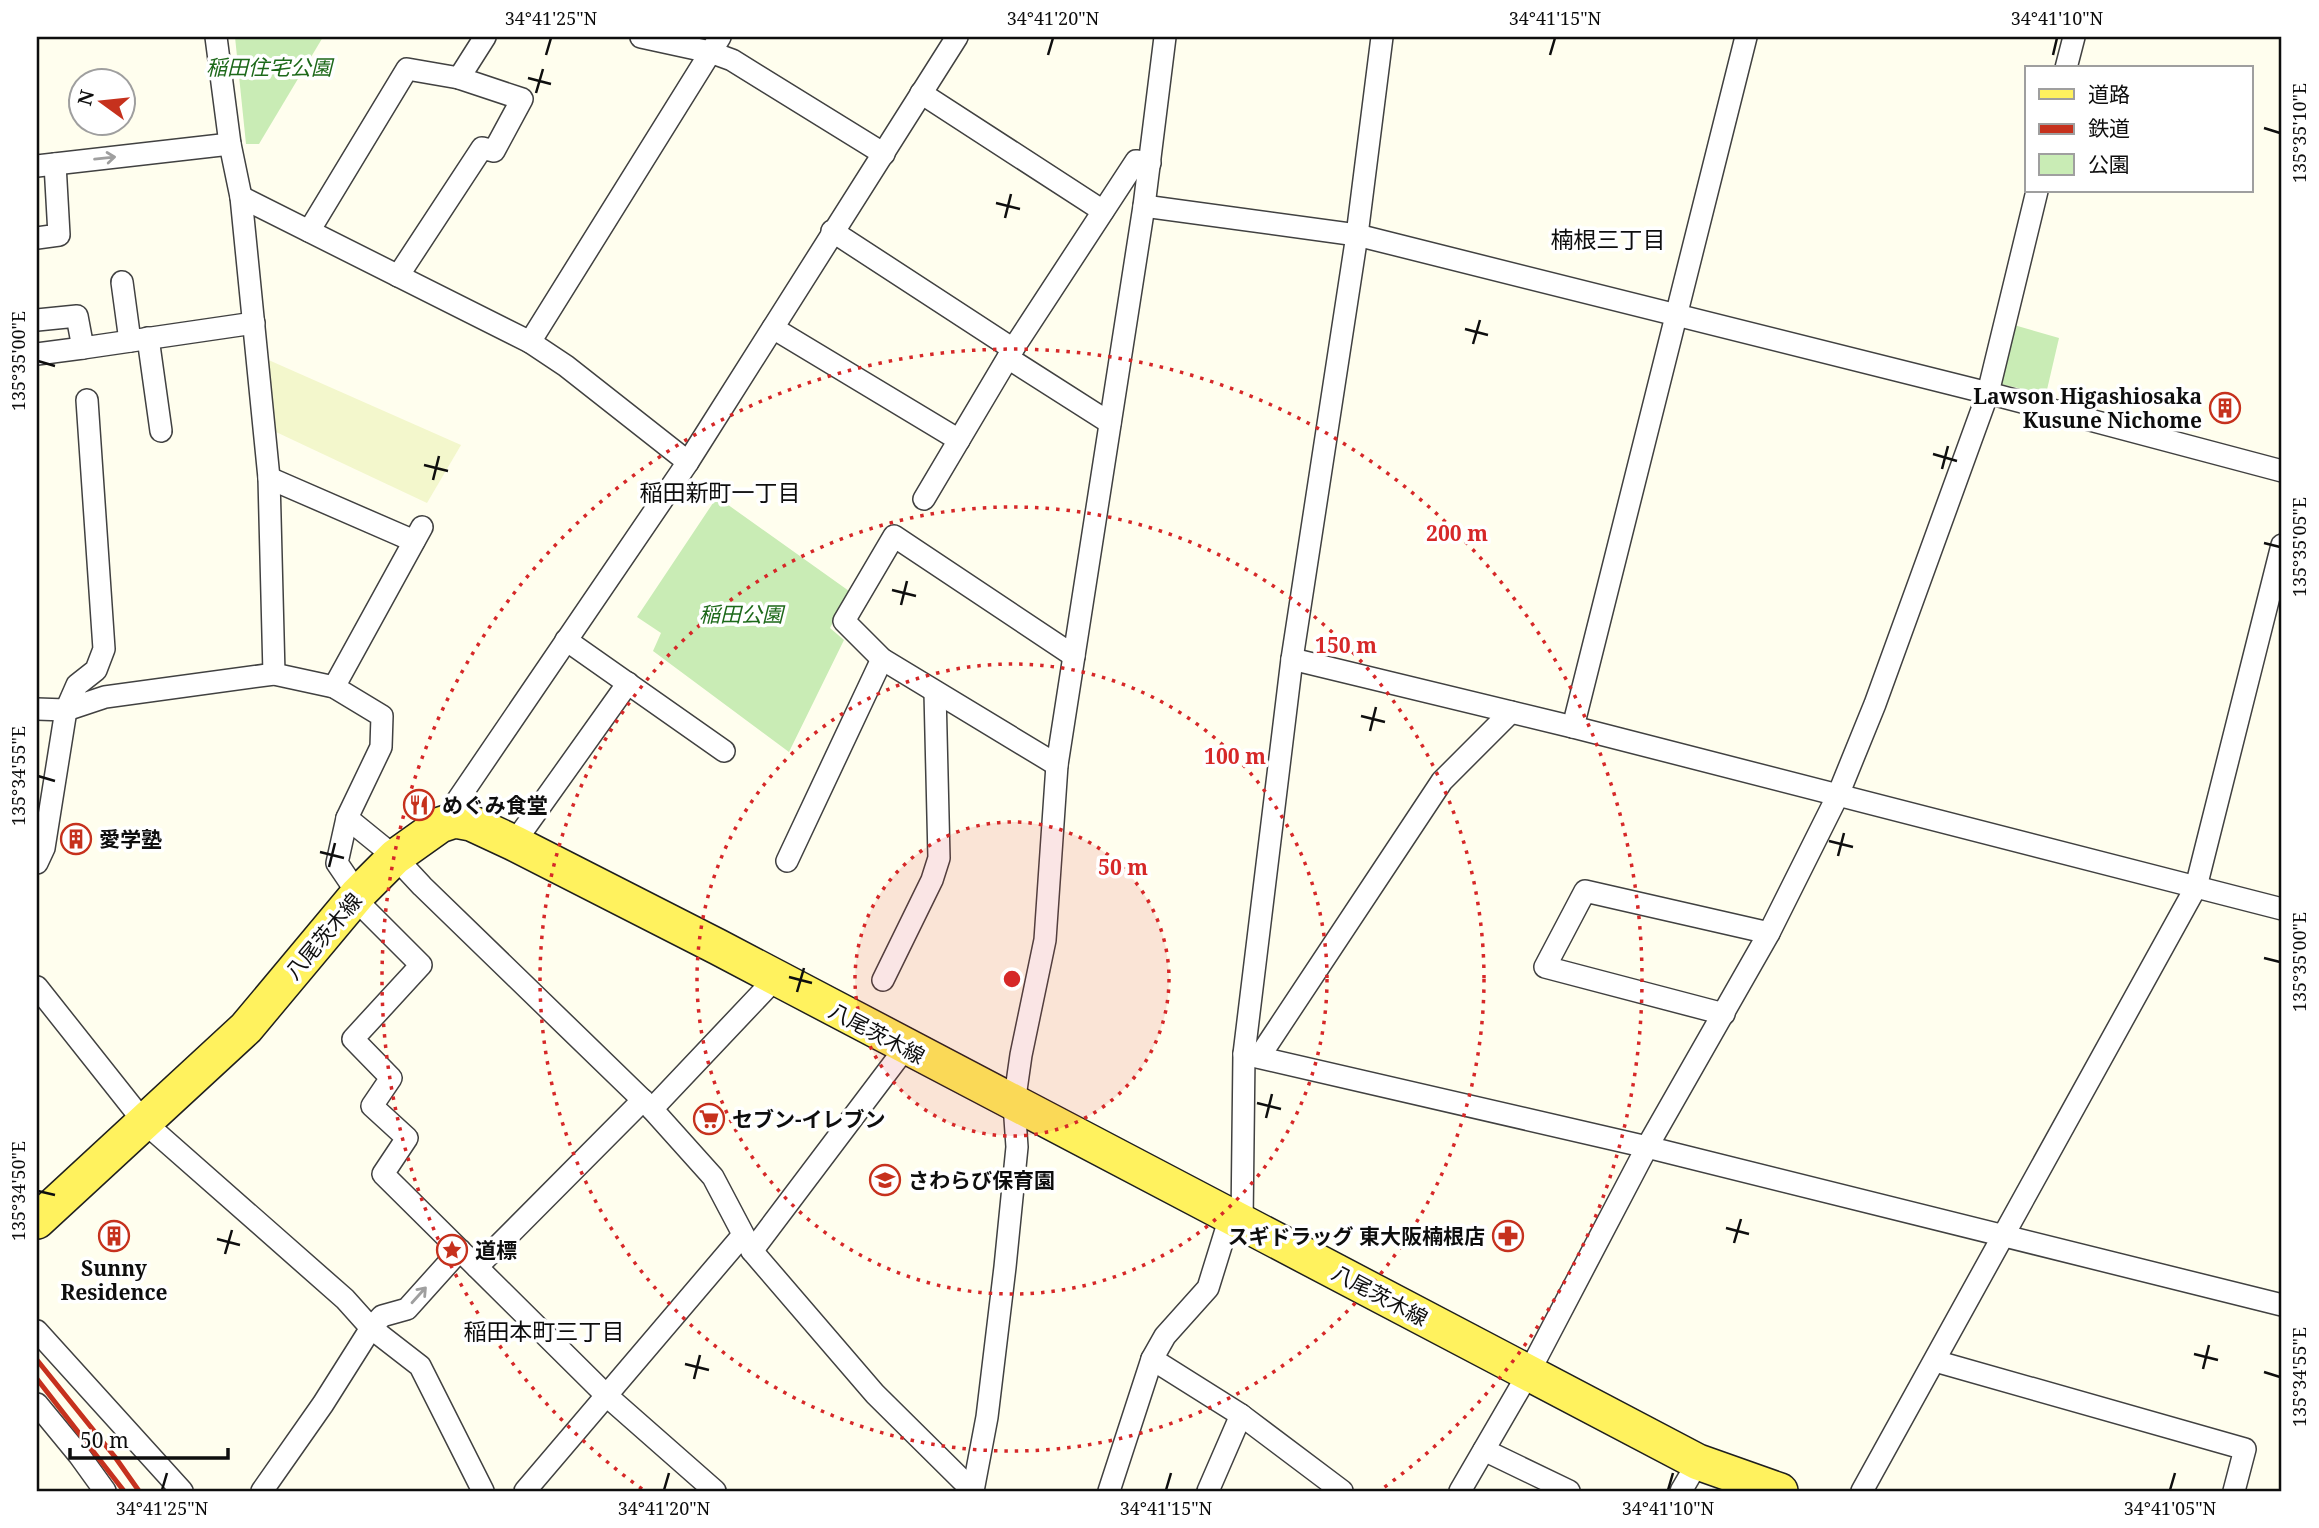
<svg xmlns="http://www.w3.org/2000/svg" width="2319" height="1528" font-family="'Noto Serif','Noto Sans JP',serif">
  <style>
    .farmland { fill: #f3f7cc }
    .green { fill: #c9ecb5 }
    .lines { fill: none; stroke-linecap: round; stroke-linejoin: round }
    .street-casing { stroke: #414141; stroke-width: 24 }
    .primary-casing { stroke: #1f1f1f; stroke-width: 38 }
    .street { stroke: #fff; stroke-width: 21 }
    .primary { stroke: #fff25e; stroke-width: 35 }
    .rail { stroke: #c6311d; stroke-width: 5 }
    .oneway { stroke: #9f9f9f }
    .ticks { fill: none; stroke: #0e0e0e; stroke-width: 2.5 }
    .ring { fill: none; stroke: #d62828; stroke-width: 3.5; stroke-dasharray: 3.5 7 }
    .labels { text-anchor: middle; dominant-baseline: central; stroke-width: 7; stroke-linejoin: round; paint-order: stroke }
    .park-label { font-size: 21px; font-style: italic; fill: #1d691a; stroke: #fff }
    .poi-label { font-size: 21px; font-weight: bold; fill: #0e0e0e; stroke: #fff; text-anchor: start }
    .street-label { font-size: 21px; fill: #0e0e0e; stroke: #fff }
    .neighbourhood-label { font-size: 23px; fill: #0e0e0e; stroke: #fff }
    .centre { fill: #d62828; stroke: #fff; stroke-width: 3.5 }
    .ring-label { font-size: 21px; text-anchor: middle; font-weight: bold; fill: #d62828; stroke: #fff; stroke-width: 7; stroke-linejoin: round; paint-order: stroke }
    .neatline { fill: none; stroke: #0e0e0e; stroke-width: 2.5 }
    .ticks-label { font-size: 18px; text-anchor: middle; fill: #0e0e0e }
  </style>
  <rect width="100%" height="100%" fill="#fffeee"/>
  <polygon class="farmland" points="264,358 461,445 427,503 276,432"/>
  <g class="green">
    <polygon points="235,37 323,37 259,144 246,144"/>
    <polygon points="2014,325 2059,338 2046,394 2000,384"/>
    <polygon points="717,497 849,591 830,628 844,640 789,752 653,651 661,633 637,617"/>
  </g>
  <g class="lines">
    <g class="street-casing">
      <g id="street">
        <polyline points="216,37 230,144 241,197 269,478 274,674"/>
        <polyline points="641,37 710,52 732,60 884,154"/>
        <polyline points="2066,68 2074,37"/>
        <polyline points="921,93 1103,211"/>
        <polyline points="37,166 230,144"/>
        <polyline points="241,197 530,342 566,366 688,462"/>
        <polyline points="1144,206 1357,235 1988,393 2282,471"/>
        <polyline points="309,231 407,69 459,78 485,37"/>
        <polyline points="832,231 1013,349"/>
        <polyline points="37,238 59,235 55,164"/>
        <polyline points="398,276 482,148 494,151 522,99 459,78"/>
        <polyline points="122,282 130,341"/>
        <polyline points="37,320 77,316 83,348 254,323"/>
        <polyline points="773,328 959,440"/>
        <polyline points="148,338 161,431"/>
        <polyline points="530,342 720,37"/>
        <polyline points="37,354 83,348"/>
        <polyline points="1008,358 1110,423"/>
        <polyline points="269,478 414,541"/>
        <polyline points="924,499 1013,349 1136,161 1150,163"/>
        <polyline points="566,640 724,751"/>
        <polyline points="1292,659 1573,727 2282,909"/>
        <polyline points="334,687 422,527"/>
        <polyline points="37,709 66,710 105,697 274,674 334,687 382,716 381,747 347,818 395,857 422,886 652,1109 713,1177 752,1251 875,1394 973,1491"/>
        <polyline points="1573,727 1746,37"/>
        <polyline points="1057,765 882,659 844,621 894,536 1074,656"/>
        <polyline points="347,818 337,863 358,894"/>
        <polyline points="455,820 457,801 688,462 957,37"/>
        <polyline points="514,843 628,683"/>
        <polyline points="787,861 882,659"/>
        <polyline points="37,863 44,848 66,710 77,685 96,670 104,649 87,400"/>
        <polyline points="354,898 421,965 353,1039 391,1078 372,1106 407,1138 383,1174 607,1396 715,1491"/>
        <polyline points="883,980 932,880 939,858 935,692"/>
        <polyline points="37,987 144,1122 345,1299 371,1328 420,1366 483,1491"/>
        <polyline points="1724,1014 1545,967 1585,891 1769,933"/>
        <polyline points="1244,1054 1647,1147 2282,1305"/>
        <polyline points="1259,1057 1442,781 1511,712"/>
        <polyline points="652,1109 775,979"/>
        <polyline points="1242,1222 1244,1054 1292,659 1357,235 1382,37"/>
        <polyline points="752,1251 906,1047"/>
        <polyline points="477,1267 643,1100"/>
        <polyline points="37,1331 182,1491"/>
        <polyline points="1152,1359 1241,1415 1342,1491"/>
        <polyline points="1935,1361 2245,1449 2234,1491"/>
        <polyline points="37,1404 79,1455 105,1491"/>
        <polyline points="1484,1450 1569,1491"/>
        <polyline points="262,1491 323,1404 371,1328 382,1316 407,1309 460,1250"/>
        <polyline points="525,1491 743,1235"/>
        <polyline points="973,1491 987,1417 1005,1267 1017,1147 1014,1104 1021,1055 1045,940 1057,765 1144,206 1165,37"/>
        <polyline points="1109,1491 1152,1359 1165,1336 1208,1288 1230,1217"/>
        <polyline points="1208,1491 1241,1415"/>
        <polyline points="1460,1491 1528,1374 1647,1147 1769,933 1838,795 1875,704 1988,393 2037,191"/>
        <polyline points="1681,1491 1698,1462"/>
        <polyline points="1862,1491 2196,887 2282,545"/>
      </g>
    </g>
    <g class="primary-casing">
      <polyline id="primary" points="37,1221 246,1028 358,894 395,857 440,825 455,820 471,823 514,843 718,947 1698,1462 1780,1491"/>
    </g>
    <use href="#street" class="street"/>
    <use href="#primary" class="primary"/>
    <g class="rail">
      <polyline points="37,1360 115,1457 139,1491"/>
      <polyline points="37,1379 124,1491"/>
    </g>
  </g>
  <defs><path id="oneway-shaft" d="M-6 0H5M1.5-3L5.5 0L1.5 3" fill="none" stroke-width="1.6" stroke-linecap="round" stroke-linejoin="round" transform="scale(1.75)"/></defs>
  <g class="oneway">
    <use href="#oneway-shaft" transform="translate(105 158) rotate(-6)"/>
    <use href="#oneway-shaft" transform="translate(419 1295) rotate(-48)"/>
  </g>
  <path class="ticks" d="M546,55l5,-17M1048,55l5,-17M1550,55l5,-17M2053,55l4,-17M528,78l23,6M536,93l7,-24M2264,128l16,5M996,203l24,6M1005,218l6,-24M1465,329l23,6M1473,344l7,-24M38,361l17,5M1933,454l24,7M424,465l24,6M1942,469l6,-23M433,480l6,-24M2264,543l16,4M892,590l24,6M901,605l6,-24M1361,716l24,6M1370,731l6,-24M38,776l17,5M1829,841l24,6M320,852l24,6M1838,856l6,-23M329,867l6,-24M2264,958l16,4M789,977l23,6M797,992l7,-24M1257,1103l24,6M1266,1118l6,-24M38,1191l17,4M1726,1228l23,6M217,1239l23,6M1734,1243l7,-24M225,1254l7,-24M2194,1354l24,6M685,1364l24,6M2203,1369l6,-24M2264,1372l16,5M694,1379l6,-24M162,1490l5,-17M664,1490l5,-17M1166,1490l5,-17M1668,1490l5,-17M2170,1490l5,-17"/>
  <circle cx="1012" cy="979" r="157" fill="#d62828" fill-opacity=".12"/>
  <g class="ring">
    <circle cx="1012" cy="979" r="157"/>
    <circle cx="1012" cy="979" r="315"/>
    <circle cx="1012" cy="979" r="472"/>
    <path d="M642 1489A630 630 0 1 1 1382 1489"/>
  </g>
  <defs>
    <g id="building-ring" transform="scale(1.575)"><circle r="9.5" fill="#fff" stroke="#c6311d" stroke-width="1.5"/><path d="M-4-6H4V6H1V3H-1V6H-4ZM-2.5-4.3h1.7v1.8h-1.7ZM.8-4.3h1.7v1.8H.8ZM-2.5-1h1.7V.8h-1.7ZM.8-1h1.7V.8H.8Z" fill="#c6311d"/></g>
    <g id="restaurant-ring" transform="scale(1.575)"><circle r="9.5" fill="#fff" stroke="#c6311d" stroke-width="1.5"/><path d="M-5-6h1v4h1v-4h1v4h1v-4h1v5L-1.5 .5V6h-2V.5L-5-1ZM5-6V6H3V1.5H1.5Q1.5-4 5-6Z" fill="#c6311d"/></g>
    <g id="supermarket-ring" transform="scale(1.575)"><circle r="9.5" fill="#fff" stroke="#c6311d" stroke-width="1.5"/><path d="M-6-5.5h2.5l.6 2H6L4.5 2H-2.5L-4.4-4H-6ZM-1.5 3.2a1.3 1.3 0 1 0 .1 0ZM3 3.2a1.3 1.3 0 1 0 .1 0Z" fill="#c6311d"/></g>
    <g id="school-ring" transform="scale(1.575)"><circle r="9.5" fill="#fff" stroke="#c6311d" stroke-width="1.5"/><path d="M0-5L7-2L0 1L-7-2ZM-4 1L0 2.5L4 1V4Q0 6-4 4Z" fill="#c6311d"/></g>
    <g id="pharmacy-ring" transform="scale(1.575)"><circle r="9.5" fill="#fff" stroke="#c6311d" stroke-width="1.5"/><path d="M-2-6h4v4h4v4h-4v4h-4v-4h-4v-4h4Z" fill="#c6311d"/></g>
    <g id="sight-ring" transform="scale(1.575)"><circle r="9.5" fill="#fff" stroke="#c6311d" stroke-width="1.5"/><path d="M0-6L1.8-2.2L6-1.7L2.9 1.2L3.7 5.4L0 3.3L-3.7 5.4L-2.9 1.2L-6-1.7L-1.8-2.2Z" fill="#c6311d"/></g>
  </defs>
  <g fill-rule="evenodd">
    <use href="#building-ring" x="2225" y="408"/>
    <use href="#restaurant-ring" x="419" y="805"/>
    <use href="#building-ring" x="76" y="839"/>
    <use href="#supermarket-ring" x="709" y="1119"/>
    <use href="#school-ring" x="885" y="1180"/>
    <use href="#building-ring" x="114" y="1236"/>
    <use href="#pharmacy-ring" x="1508" y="1236"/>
    <use href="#sight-ring" x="452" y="1250"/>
  </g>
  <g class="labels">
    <g class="park-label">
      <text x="269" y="67">稲田住宅公園</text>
      <text x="741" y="614">稲田公園</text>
    </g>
    <g class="poi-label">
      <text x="2202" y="396" text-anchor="end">Lawson Higashiosaka<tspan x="2202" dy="24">Kusune Nichome</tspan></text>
      <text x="442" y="805">めぐみ食堂</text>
      <text x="99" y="839">愛学塾</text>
      <text x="732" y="1119">セブン-イレブン</text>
      <text x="908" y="1180">さわらび保育園</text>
      <text x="1485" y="1236" text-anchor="end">スギドラッグ 東大阪楠根店</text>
      <text x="475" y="1250">道標</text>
      <text x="114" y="1268" text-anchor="middle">Sunny<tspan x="114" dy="24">Residence</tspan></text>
    </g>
    <g class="street-label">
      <text transform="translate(323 936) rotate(-50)">八尾茨木線</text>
      <text transform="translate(877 1033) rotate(28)">八尾茨木線</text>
      <text transform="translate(1380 1295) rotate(28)">八尾茨木線</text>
    </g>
    <g class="neighbourhood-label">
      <text x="1608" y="239">楠根三丁目</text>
      <text x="720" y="492">稲田新町一丁目</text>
      <text x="544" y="1331">稲田本町三丁目</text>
    </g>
  </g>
  <circle cx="1012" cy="979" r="10" class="centre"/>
  <g class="ring-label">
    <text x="1457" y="541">200 m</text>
    <text x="1346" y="653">150 m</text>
    <text x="1235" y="764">100 m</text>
    <text x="1123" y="875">50 m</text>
  </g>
  <rect width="2319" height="1528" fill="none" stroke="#ffffff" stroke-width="77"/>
  <rect x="2025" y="66" width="228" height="126" fill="#ffffff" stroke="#9f9f9f" stroke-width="2"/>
  <rect x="2039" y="89" width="35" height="10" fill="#fff25e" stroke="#9f9f9f" stroke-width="2"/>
  <text x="2088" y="102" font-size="21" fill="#0e0e0e">道路</text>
  <rect x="2039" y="124" width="35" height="10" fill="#c6311d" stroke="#9f9f9f" stroke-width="2"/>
  <text x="2088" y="136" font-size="21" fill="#0e0e0e">鉄道</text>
  <rect x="2039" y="154" width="35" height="21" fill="#c9ecb5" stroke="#9f9f9f" stroke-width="2"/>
  <text x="2088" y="172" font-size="21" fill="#0e0e0e">公園</text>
  <g transform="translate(102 102) rotate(285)"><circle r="33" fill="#ffffff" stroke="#9f9f9f" stroke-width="2"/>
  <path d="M0-5L12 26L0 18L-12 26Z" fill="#c6311d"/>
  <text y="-10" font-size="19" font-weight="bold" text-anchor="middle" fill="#0e0e0e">N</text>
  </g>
  <path d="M70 1448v10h158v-10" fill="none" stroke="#0e0e0e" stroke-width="3.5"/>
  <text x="80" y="1448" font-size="21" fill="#0e0e0e" stroke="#ffffff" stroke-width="5" paint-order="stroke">50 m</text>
  <rect x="38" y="38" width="2242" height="1452" class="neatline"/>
  <g class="ticks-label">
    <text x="551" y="25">34°41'25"N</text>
    <text x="1053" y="25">34°41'20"N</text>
    <text x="1555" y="25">34°41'15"N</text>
    <text x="2057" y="25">34°41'10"N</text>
    <text transform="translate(2300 133) rotate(-90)" y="6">135°35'10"E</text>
    <text transform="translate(19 361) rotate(-90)" y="6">135°35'00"E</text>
    <text transform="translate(2300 547) rotate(-90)" y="6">135°35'05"E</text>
    <text transform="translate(19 776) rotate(-90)" y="6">135°34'55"E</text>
    <text transform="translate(2300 962) rotate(-90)" y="6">135°35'00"E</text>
    <text transform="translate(19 1191) rotate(-90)" y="6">135°34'50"E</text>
    <text transform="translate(2300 1377) rotate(-90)" y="6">135°34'55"E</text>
    <text x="162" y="1515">34°41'25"N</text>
    <text x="664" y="1515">34°41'20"N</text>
    <text x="1166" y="1515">34°41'15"N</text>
    <text x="1668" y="1515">34°41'10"N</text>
    <text x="2170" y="1515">34°41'05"N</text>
  </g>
</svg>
